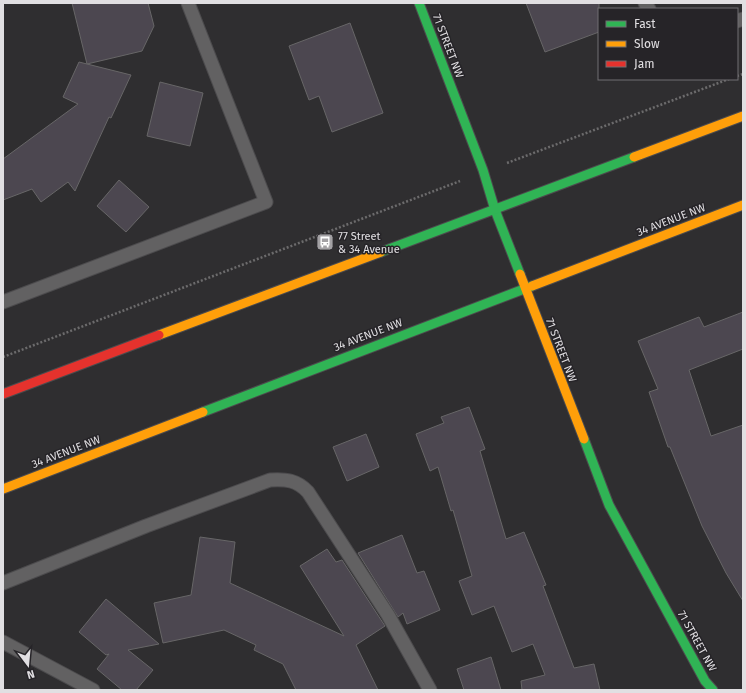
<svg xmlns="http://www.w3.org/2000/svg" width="746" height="693" font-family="'Fira Sans',sans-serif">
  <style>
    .building { fill: #4c4750; stroke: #676667 }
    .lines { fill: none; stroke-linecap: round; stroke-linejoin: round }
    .lane-casing { stroke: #4c4b4d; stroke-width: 15 }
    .fast-casing { stroke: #4c4b4d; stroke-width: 11 }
    .slow-casing { stroke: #4c4b4d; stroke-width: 11 }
    .jam-casing { stroke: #4c4b4d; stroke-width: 11 }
    .path { stroke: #6c6b6c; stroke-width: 2.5; stroke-dasharray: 2 2; stroke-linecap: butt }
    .lane { stroke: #626162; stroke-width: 13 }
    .fast { stroke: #30b455; stroke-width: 9 }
    .slow { stroke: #ff9f0a; stroke-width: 9 }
    .jam { stroke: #e5322d; stroke-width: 9 }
    .labels { text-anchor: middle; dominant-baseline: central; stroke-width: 3; stroke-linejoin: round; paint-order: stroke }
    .street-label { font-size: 11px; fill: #e1dfe2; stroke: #262428 }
    .poi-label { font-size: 11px; fill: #e1dfe2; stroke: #262428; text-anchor: start }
  </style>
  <rect width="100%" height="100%" fill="#2f2e30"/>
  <g class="building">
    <polygon points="72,3 148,3 154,26 142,51 87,64"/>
    <polygon points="526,3 599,3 599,32 545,52"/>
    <polygon points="350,23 383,113 332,132 319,96 309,100 289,46"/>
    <polygon points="79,62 131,75 111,118 109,117 75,191 68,182 41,202 32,189 3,200 3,159 78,104 63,97"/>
    <polygon points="160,82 203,93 190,146 147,136"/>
    <polygon points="119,180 149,207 126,232 97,206"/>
    <polygon points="743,312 743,349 689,370 711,436 743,425 743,601 726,573 702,526 670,447 668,447 649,392 658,389 638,341 699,317 704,327"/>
    <polygon points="469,407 485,449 480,451 506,539 524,532 546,585 543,586 574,668 594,664 600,690 522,690 521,681 545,675 533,644 512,652 494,606 472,615 459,581 472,576 453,510 451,511 438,467 430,471 416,434 444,423 441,417"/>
    <polygon points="366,434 379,467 347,481 333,447"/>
    <polygon points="402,535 417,573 424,571 440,610 407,624 403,613 398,617 358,553"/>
    <polygon points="200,537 235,542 230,583 344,636 300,566 327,549 336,562 342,560 385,626 356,645 378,690 296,690 283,664 254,650 256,645 224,630 163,643 154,603 191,595"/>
    <polygon points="106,599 159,644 128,650 153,670 136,690 122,690 97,669 109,654 106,655 79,632"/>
    <polygon points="491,657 501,690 464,690 457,669"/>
  </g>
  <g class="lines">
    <g class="lane-casing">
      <g id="lane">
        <polyline points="645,3 649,9"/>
        <polyline points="737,21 743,19"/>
        <polyline points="3,302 266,202 188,3"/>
        <path d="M3,583l143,-57 124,-46c16,-1 27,0 38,12l80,123 42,75"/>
        <polyline points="3,642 93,690"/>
      </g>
    </g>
    <g class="fast-casing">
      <g id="fast">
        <polyline points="419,3 483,170 495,210 520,274"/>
        <polyline points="381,252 634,157"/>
        <polyline points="203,412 532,286"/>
        <polyline points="584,439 609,505 705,681 713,690"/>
      </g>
    </g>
    <g class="slow-casing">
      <g id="slow">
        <polyline points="634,157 743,116"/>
        <polyline points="520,274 584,439"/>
        <polyline points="532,286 743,205"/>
        <polyline points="159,335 381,252"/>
        <polyline points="3,489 203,412"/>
      </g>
    </g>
    <g class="jam-casing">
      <polyline id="jam" points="3,394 159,335"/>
    </g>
    <g class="path">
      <polyline points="737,76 743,74"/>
      <polyline points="507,163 729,79"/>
      <polyline points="3,357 460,181"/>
    </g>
    <use href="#lane" class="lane"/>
    <use href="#fast" class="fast"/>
    <use href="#slow" class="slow"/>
    <use href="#jam" class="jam"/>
  </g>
  <defs>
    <g id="bus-square" transform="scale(0.9)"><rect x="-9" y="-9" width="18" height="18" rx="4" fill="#a3a1a4" stroke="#262428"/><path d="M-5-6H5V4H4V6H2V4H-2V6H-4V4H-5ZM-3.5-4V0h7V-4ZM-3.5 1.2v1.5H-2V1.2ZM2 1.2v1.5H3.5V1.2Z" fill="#fff"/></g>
  </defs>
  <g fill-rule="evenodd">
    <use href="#bus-square" x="325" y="242"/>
  </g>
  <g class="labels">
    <g class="street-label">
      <text transform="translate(448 46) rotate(69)">71 STREET NW</text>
      <text transform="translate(671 220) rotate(-21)">34 AVENUE NW</text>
      <text transform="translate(368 335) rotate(-21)">34 AVENUE NW</text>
      <text transform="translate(561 350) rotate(69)">71 STREET NW</text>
      <text transform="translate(66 452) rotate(-21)">34 AVENUE NW</text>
      <text transform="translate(697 641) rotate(61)">71 STREET NW</text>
    </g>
    <g class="poi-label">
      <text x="338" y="236">77 Street<tspan x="338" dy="13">&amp; 34 Avenue</tspan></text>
    </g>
  </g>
  <rect width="746" height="693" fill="none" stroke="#e1dfe2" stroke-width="8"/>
  <rect x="598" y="8" width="140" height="72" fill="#262428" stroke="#716f72"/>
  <rect x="606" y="21" width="20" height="6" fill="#30b455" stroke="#716f72"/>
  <text x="634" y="28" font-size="12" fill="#e1dfe2">Fast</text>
  <rect x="606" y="41" width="20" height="6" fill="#ff9f0a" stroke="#716f72"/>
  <text x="634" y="48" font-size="12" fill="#e1dfe2">Slow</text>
  <rect x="606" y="61" width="20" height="6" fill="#e5322d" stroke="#716f72"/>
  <text x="634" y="68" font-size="12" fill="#e1dfe2">Jam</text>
  <g transform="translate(28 665) rotate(164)" stroke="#262428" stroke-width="3" paint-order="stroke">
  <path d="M0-3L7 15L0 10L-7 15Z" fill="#e1dfe2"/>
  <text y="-6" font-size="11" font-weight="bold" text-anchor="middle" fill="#e1dfe2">N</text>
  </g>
</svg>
